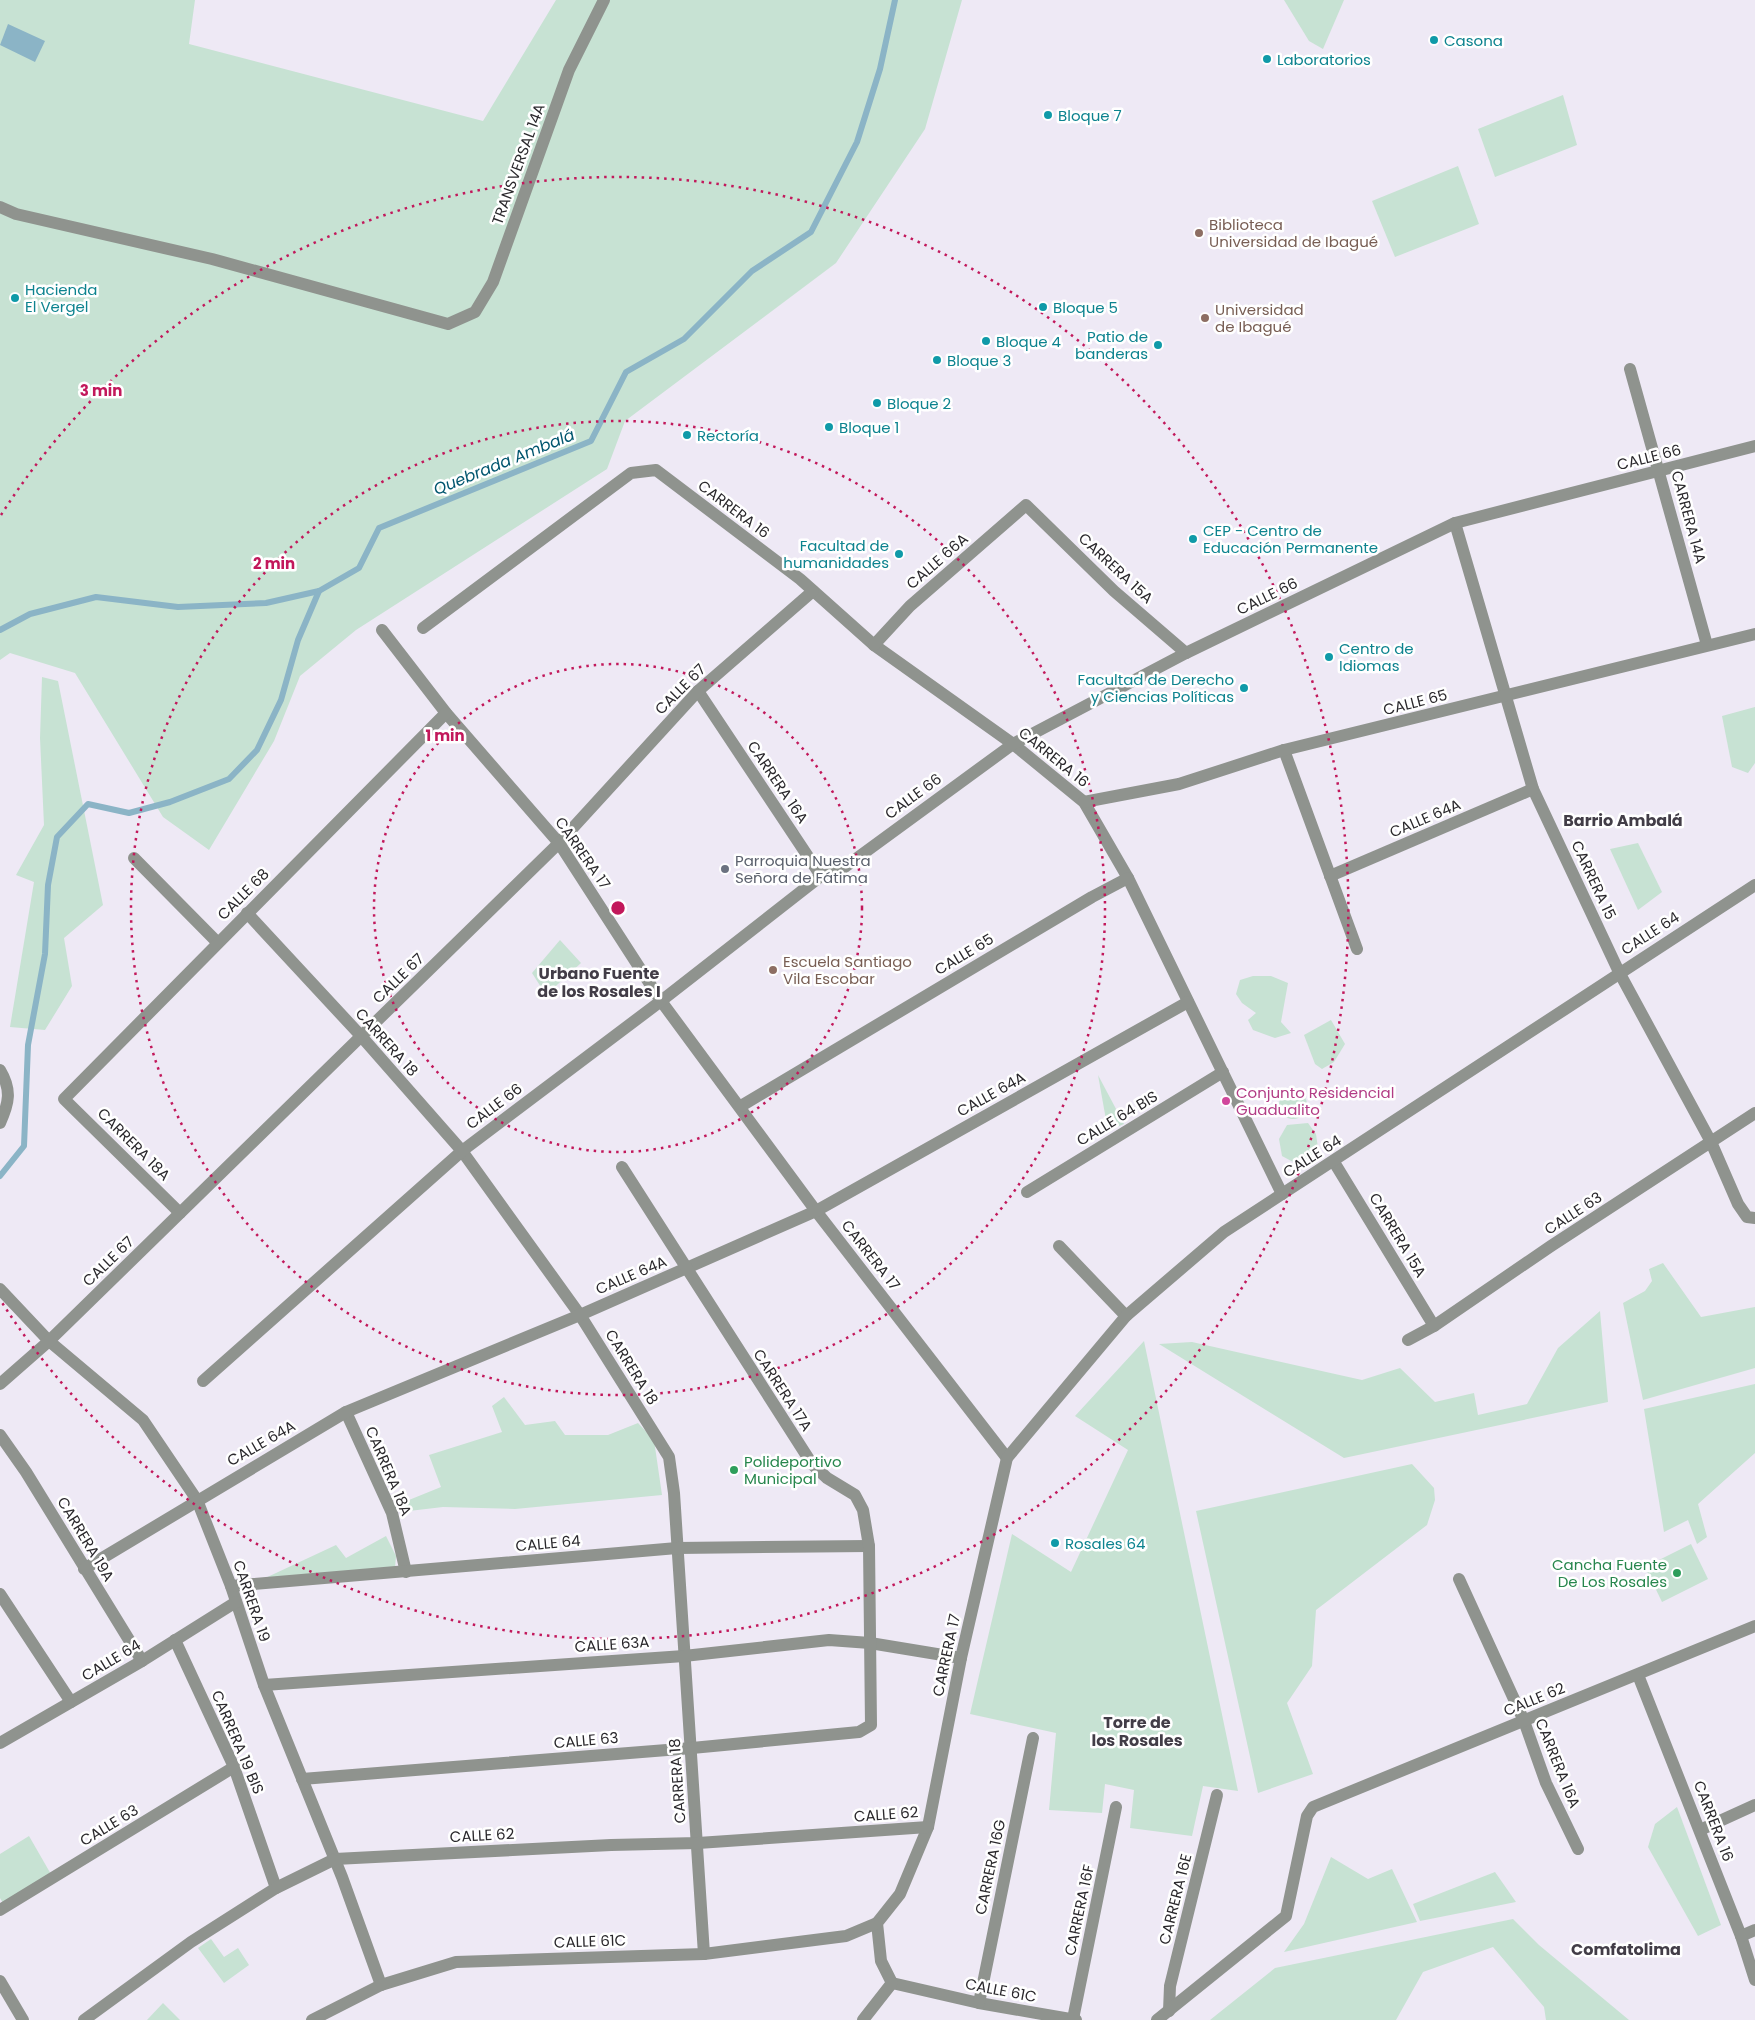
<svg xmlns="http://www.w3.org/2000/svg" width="1755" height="2020" font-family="Poppins,sans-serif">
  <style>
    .green { fill: #c7e2d3 }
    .water { fill: #8bb4c6 }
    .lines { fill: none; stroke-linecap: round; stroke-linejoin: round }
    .stream { stroke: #8bb4c6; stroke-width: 6 }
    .minor { stroke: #8f938e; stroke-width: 12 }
    .ring { fill: none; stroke: #c2185b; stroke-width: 2.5; stroke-dasharray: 2.5 5 }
    .culture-dot { fill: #0f9aa8; stroke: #fff; stroke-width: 2 }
    .education-dot { fill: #8d6e63; stroke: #fff; stroke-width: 2 }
    .worship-dot { fill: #6b7280; stroke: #fff; stroke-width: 2 }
    .hotel-dot { fill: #d1479c; stroke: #fff; stroke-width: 2 }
    .leisure-dot { fill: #2e9e5b; stroke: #fff; stroke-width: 2 }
    .labels { text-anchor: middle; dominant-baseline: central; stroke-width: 5; stroke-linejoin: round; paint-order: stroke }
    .culture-label { font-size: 15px; fill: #0d838f; stroke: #fff; text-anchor: start }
    .street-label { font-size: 15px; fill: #2a282c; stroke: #fff }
    .education-label { font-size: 15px; fill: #785e54; stroke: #fff; text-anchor: start }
    .worship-label { font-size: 15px; fill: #5b616d; stroke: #fff; text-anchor: start }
    .hotel-label { font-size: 15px; fill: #b23c85; stroke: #fff; text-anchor: start }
    .leisure-label { font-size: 15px; fill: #27864d; stroke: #fff; text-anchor: start }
    .water-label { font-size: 16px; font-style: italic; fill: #00556e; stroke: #fff }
    .neighbourhood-label { font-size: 16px; font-weight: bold; fill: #423d47; stroke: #fff }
    .centre { fill: #c2185b; stroke: #fff; stroke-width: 2.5 }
    .ring-label { font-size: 15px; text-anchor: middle; font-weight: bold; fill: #c2185b; stroke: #fff; stroke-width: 5; stroke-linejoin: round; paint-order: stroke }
  </style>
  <rect width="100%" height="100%" fill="#eee9f5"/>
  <g class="green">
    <polygon points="0,0 195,0 189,44 483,121 556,0 962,0 925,129 836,263 625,421 607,469 356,630 300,676 274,741 209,850 163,817 75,673 10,653 0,660"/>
    <polygon points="1284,0 1344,0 1323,49 1309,41"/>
    <polygon points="1563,95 1577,145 1495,177 1478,129"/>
    <polygon points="1458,166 1479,224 1395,257 1372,201"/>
    <polygon points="42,677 58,681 103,905 64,938 72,986 45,1030 10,1027 34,882 16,875 44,825 40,738"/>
    <polygon points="1755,707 1755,763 1748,773 1732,767 1722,716"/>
    <polygon points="1638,843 1662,892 1638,910 1610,849"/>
    <polygon points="560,940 581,963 546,995 532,973"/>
    <polygon points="1253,976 1271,976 1288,983 1281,1022 1291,1033 1275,1038 1253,1030 1248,1020 1256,1013 1242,1003 1236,994 1240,980"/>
    <polygon points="1331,1020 1345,1044 1334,1062 1322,1069 1315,1064 1304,1035"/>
    <polygon points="1098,1075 1124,1124 1108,1131"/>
    <circle cx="1293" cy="1105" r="14"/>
    <polygon points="1308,1123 1316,1134 1318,1148 1309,1159 1295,1163 1282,1156 1279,1139 1287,1125"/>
    <polygon points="1663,1263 1701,1317 1755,1307 1755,1368 1643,1400 1623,1303 1645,1291 1652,1281 1649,1269"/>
    <polygon points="1600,1311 1608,1402 1344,1458 1159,1344 1192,1342 1362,1380 1400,1368 1435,1402 1474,1393 1478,1415 1527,1404 1558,1348"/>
    <polygon points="1144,1341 1238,1791 1203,1786 1192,1836 1130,1828 1134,1790 1105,1784 1102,1813 1049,1810 1056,1733 970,1714 1012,1534 1071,1572 1128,1450 1075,1416"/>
    <polygon points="1755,1384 1755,1453 1698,1504 1707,1537 1697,1544 1688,1520 1664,1532 1644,1409"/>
    <polygon points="504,1397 525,1425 555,1421 565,1435 608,1435 638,1423 654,1440 662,1495 515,1509 443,1507 409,1511 404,1502 441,1487 429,1455 502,1432 492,1406"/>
    <polygon points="1412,1464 1434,1488 1435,1500 1427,1525 1316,1610 1312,1666 1287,1703 1313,1774 1258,1793 1196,1511"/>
    <polygon points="386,1536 396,1556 395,1568 261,1580 336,1545 346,1558"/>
    <polygon points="1691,1544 1708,1579 1662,1602 1645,1567"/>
    <polygon points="1677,1807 1721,1925 1698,1936 1648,1847 1655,1824"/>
    <polygon points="29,1836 52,1876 4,1905 0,1898 0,1854"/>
    <polygon points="1331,1857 1368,1879 1392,1869 1417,1922 1284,1952 1304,1924"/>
    <polygon points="1495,1872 1516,1902 1420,1921 1413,1904"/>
    <polygon points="1513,1919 1539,1945 1629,2020 1546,2020 1544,2007 1493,1947 1423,1972 1396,2020 1210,2020 1275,1968"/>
    <polygon points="211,1939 224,1957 238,1948 249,1965 224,1983 198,1948"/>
    <polygon points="163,2003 180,2020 147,2020"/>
  </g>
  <polygon class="water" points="8,24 45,41 35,62 0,45"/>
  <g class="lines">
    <g class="stream">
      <polyline points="0,630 30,614 96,597 178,607 266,603 319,591 359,568 379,528 591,441 626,372 684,339 752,271 811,232 857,142 880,69 895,0"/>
      <polyline points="0,1176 24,1146 28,1045 45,954 48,885 57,837 88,804 129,813 170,802 229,779 257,750 281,700 298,640 319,591"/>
    </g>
    <g class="minor">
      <polyline points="0,207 16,214 212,259 448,324 475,312 493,282 569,70 604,0"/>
      <polyline points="1630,369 1707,645"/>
      <polyline points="1455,523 1533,789 1619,972 1711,1142 1738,1204 1747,1217 1755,1218"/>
      <polyline points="423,628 631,473 656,470 800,579 874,645 1013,744 1084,802 1128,878 1282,1194"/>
      <polyline points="382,630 446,713 559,843 661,1001 816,1211 1007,1458"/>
      <polyline points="874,645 910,606 1026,505 1114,591 1186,653"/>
      <polyline points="698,691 821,876 838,872 1013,744 1186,653 1455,523 1755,446"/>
      <polyline points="1284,750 1357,949"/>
      <polyline points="1084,802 1179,784 1284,750 1755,634"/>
      <polyline points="134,858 217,942"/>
      <polyline points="1330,876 1533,789"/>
      <polyline points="247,913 361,1036 462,1151 580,1315 669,1457 674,1493 704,1954"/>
      <path d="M0,1070c12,20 9,33 0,53"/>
      <polyline points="741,1106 1092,897 1128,878"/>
      <polyline points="1334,1162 1434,1326"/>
      <polyline points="1027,1192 1223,1072"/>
      <polyline points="180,1213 64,1099 446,713"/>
      <polyline points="1059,1246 1126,1316"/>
      <polyline points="0,1289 49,1341 143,1420 197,1500 231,1586 264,1685 342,1877 381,1985"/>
      <polyline points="1408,1340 1434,1326 1551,1246 1755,1113"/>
      <polyline points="203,1381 462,1151 661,1001 821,876"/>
      <polyline points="0,1384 49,1341 559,843 698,691 813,591"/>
      <polyline points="346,1412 392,1513 406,1572"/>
      <polyline points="0,1435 26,1472 142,1661"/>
      <polyline points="84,1569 346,1412 580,1315 816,1211 1188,1002"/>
      <polyline points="1459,1579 1524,1721 1546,1783 1578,1849"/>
      <polyline points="231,1586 677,1548 869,1546"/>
      <polyline points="0,1594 71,1702"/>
      <polyline points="175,1640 234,1767 276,1888"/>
      <polyline points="1638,1675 1741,1936 1755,1980"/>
      <polyline points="264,1685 684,1656 829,1640 870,1643 961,1658"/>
      <polyline points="0,1743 142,1661 236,1602"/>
      <polyline points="302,1779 692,1748 859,1732 871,1725 869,1546 863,1510 855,1495 827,1478 812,1464 622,1167"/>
      <polyline points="1700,1830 1755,1805"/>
      <polyline points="0,1910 234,1767"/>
      <polyline points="1741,1936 1755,1930"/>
      <polyline points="0,1981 23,2020"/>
      <polyline points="892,1983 881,1961 877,1923 900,1894 928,1827 961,1658 1007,1458 1126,1316 1224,1232 1755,885"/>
      <polyline points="892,1983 979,2003 1076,2020"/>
      <polyline points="979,2003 1033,1738"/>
      <polyline points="1169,2011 1170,1986 1217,1795"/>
      <polyline points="1073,2019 1116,1807"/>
      <polyline points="84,2020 191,1942 276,1888 335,1859 611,1845 698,1843 928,1827"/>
      <polyline points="312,2020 381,1985 456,1962 704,1954 846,1936 877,1923"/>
      <polyline points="863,2020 892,1983"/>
      <polyline points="1157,2020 1286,1916 1307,1816 1313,1807 1755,1626"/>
    </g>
  </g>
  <g class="ring">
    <circle cx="618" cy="908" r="244"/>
    <circle cx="618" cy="908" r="487"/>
    <path d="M1 515A731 731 0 1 1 1 1301"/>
  </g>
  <g class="culture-dot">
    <circle cx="1434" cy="40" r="5"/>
    <circle cx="1267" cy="59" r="5"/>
    <circle cx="1048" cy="115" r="5"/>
    <circle cx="15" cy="298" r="5"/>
    <circle cx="1043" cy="307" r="5"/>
    <circle cx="986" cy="341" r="5"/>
    <circle cx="1158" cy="345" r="5"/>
    <circle cx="937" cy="360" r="5"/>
    <circle cx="877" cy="403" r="5"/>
    <circle cx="829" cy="427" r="5"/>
    <circle cx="687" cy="435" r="5"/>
    <circle cx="1193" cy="539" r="5"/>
    <circle cx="899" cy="554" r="5"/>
    <circle cx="1329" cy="657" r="5"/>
    <circle cx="1244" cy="688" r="5"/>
    <circle cx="1055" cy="1543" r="5"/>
  </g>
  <g class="education-dot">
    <circle cx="1199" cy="233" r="5"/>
    <circle cx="1205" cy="318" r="5"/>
    <circle cx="773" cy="970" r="5"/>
  </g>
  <circle class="worship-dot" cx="725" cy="869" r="5"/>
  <circle class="hotel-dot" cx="1226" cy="1101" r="5"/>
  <g class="leisure-dot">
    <circle cx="734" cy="1470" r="5"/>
    <circle cx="1677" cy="1573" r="5"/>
  </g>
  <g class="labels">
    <g class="culture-label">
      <text x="1444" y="40">Casona</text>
      <text x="1277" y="59">Laboratorios</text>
      <text x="1058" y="115">Bloque 7</text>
      <text x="25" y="289">Hacienda<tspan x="25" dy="17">El Vergel</tspan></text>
      <text x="1053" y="307">Bloque 5</text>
      <text x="1148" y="336" text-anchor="end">Patio de<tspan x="1148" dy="17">banderas</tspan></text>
      <text x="996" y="341">Bloque 4</text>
      <text x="947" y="360">Bloque 3</text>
      <text x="887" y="403">Bloque 2</text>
      <text x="839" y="427">Bloque 1</text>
      <text x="697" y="435">Rectoría</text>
      <text x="1203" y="530">CEP - Centro de<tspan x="1203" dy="17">Educación Permanente</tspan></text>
      <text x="889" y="545" text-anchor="end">Facultad de<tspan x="889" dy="17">humanidades</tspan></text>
      <text x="1339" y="648">Centro de<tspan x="1339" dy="17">Idiomas</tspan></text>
      <text x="1234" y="679" text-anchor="end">Facultad de Derecho<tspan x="1234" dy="17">y Ciencias Políticas</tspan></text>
      <text x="1065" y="1543">Rosales 64</text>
    </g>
    <g class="street-label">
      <text transform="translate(518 164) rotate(-70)">TRANSVERSAL 14A</text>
      <text transform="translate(1649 457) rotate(-14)">CALLE 66</text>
      <text transform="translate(734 509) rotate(37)">CARRERA 16</text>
      <text transform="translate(1689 517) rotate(75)">CARRERA 14A</text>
      <text transform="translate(937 561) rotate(-41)">CALLE 66A</text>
      <text transform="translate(1116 568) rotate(43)">CARRERA 15A</text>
      <text transform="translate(1267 596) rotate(-26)">CALLE 66</text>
      <text transform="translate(680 689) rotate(-45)">CALLE 67</text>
      <text transform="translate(1415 702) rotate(-14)">CALLE 65</text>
      <text transform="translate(1054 757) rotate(39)">CARRERA 16</text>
      <text transform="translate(778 782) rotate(56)">CARRERA 16A</text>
      <text transform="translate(913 796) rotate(-36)">CALLE 66</text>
      <text transform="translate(1425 818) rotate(-23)">CALLE 64A</text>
      <text transform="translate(583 853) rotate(55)">CARRERA 17</text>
      <text transform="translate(1594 880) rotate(65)">CARRERA 15</text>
      <text transform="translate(243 894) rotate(-45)">CALLE 68</text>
      <text transform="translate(1650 933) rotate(-33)">CALLE 64</text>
      <text transform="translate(964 954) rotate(-31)">CALLE 65</text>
      <text transform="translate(398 978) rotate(-44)">CALLE 67</text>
      <text transform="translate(387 1042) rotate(48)">CARRERA 18</text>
      <text transform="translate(991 1094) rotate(-29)">CALLE 64A</text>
      <text transform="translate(494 1106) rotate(-37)">CALLE 66</text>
      <text transform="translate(1117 1118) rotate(-31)">CALLE 64 BIS</text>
      <text transform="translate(134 1144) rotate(45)">CARRERA 18A</text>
      <text transform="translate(1312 1156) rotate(-32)">CALLE 64</text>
      <text transform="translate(1573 1213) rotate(-33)">CALLE 63</text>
      <text transform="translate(1398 1235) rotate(59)">CARRERA 15A</text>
      <text transform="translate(871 1255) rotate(52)">CARRERA 17</text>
      <text transform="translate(108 1261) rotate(-44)">CALLE 67</text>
      <text transform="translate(631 1275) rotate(-23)">CALLE 64A</text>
      <text transform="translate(632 1367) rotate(58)">CARRERA 18</text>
      <text transform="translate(783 1390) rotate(57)">CARRERA 17A</text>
      <text transform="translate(261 1443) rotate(-30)">CALLE 64A</text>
      <text transform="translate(389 1471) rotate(67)">CARRERA 18A</text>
      <text transform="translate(86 1539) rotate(59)">CARRERA 19A</text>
      <text transform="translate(548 1543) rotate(-5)">CALLE 64</text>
      <text transform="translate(252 1601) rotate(71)">CARRERA 19</text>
      <text transform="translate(612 1644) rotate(-4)">CALLE 63A</text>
      <text transform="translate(946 1655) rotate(-78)">CARRERA 17</text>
      <text transform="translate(111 1660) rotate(-31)">CALLE 64</text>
      <text transform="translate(1534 1699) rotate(-22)">CALLE 62</text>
      <text transform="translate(586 1740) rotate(-5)">CALLE 63</text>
      <text transform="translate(238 1742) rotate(67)">CARRERA 19 BIS</text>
      <text transform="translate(1558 1763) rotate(68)">CARRERA 16A</text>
      <text transform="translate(677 1781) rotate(-94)">CARRERA 18</text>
      <text transform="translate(886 1814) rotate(-4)">CALLE 62</text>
      <text transform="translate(1714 1821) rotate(69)">CARRERA 16</text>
      <text transform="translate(109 1825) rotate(-31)">CALLE 63</text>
      <text transform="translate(482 1835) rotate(-3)">CALLE 62</text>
      <text transform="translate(990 1867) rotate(-78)">CARRERA 16G</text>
      <text transform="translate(1175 1899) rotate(-76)">CARRERA 16E</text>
      <text transform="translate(1079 1910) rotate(-78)">CARRERA 16F</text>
      <text transform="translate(590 1941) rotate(-2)">CALLE 61C</text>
      <text transform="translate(1001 1990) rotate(11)">CALLE 61C</text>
    </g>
    <g class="education-label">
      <text x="1209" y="224">Biblioteca<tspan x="1209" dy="17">Universidad de Ibagué</tspan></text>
      <text x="1215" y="309">Universidad<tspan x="1215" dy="17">de Ibagué</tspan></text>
      <text x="783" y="961">Escuela Santiago<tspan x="783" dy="17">Vila Escobar</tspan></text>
    </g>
    <g class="worship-label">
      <text x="735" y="860">Parroquia Nuestra<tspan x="735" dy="17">Señora de Fátima</tspan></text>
    </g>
    <g class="hotel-label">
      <text x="1236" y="1092">Conjunto Residencial<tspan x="1236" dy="17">Guadualito</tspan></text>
    </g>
    <g class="leisure-label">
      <text x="744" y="1461">Polideportivo<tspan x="744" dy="17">Municipal</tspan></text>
      <text x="1667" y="1564" text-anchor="end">Cancha Fuente<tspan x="1667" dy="17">De Los Rosales</tspan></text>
    </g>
    <g class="water-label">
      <text transform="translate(504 462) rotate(-22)">Quebrada Ambalá</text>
    </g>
    <g class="neighbourhood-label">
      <text x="1623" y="820">Barrio Ambalá</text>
      <text x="599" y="973">Urbano Fuente<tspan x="599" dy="18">de los Rosales I</tspan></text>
      <text x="1137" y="1722">Torre de<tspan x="1137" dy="18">los Rosales</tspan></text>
      <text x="1626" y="1949">Comfatolima</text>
    </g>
  </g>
  <circle cx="618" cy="908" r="8" class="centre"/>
  <g class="ring-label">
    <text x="101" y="396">3 min</text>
    <text x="274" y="569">2 min</text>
    <text x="445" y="741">1 min</text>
  </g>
</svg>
